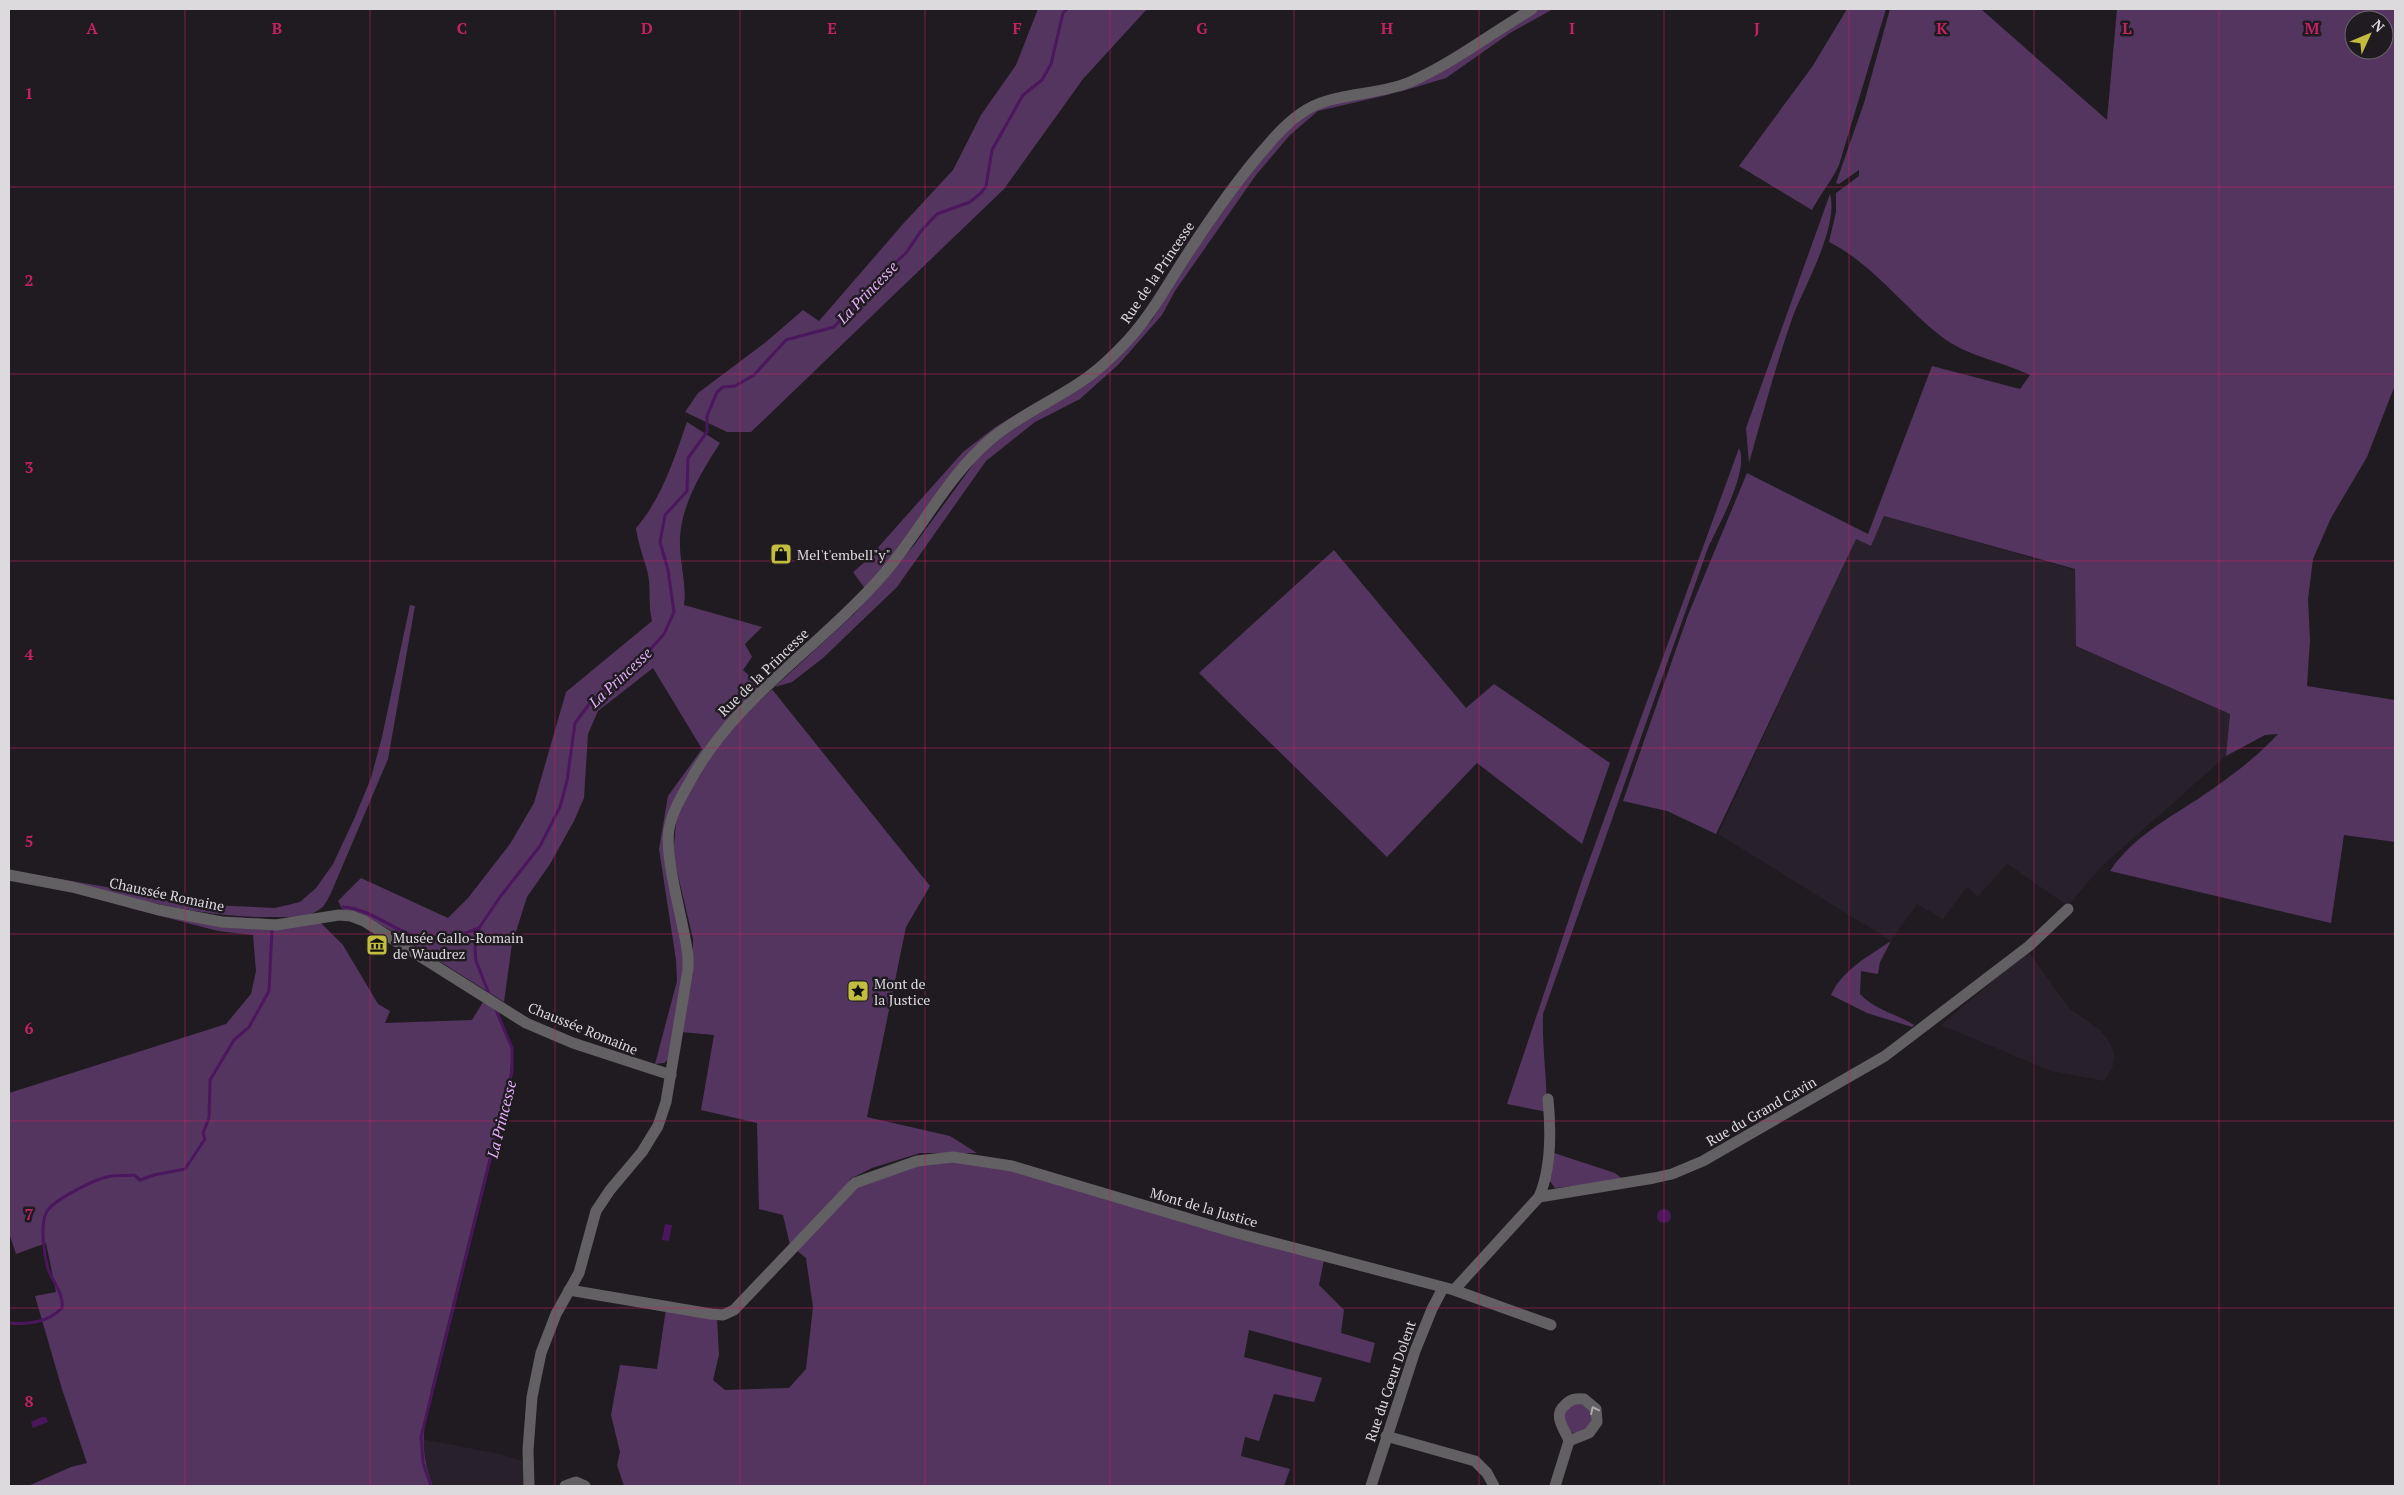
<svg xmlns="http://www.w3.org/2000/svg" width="2404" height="1495" font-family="'PT Serif',serif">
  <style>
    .built { fill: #28202b }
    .green { fill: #54355f; fill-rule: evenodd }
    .water { fill: #4b175c }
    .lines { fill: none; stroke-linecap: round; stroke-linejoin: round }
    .stream { stroke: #4b175c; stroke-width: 3 }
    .minor { stroke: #626063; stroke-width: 11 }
    .oneway { stroke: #aca9ad }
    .grid { fill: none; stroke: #c32262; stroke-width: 1; stroke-opacity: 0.55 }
    .labels { text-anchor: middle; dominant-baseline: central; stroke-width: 5; stroke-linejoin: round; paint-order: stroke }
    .street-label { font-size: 14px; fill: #dddade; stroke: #1f1b21 }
    .poi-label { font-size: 14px; fill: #dddade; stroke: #1f1b21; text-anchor: start }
    .water-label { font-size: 15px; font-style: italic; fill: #e5acf9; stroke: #1f1b21 }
    .grid-label { font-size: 16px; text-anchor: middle; font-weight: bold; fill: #c32262; stroke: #1f1b21; stroke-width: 5; stroke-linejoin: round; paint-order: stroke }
  </style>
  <rect width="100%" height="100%" fill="#1f1b21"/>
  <g class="built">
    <polygon points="1884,516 2075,570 2076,646 2230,714 2226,756 2101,867 2068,906 2007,864 1978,896 1967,887 1943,919 1917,904 1891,941 1718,834 1856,538 1871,546"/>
    <polygon points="2028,951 2069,1008 2100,1030 2110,1043 2115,1056 2112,1069 2104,1081 2051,1071 1941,1025"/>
    <polygon points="422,1439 500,1454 525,1462 527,1486 433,1486 425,1466"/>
  </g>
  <g class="green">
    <polygon points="1038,9 1147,9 1083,79 1004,189 751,432 727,432 685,412 698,393 766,342 803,310 819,321 903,224 953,170 981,115 1016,65"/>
    <polygon points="1539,9 1553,9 1510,33 1446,78 1396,93 1318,111 1290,135 1256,175 1175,291 1162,315 1119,364 1080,399 1035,422 986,461 897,587 823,658 792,682 771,688 930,886 906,927 867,1117 950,1136 977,1153 920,1153 872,1168 850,1179 846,1192 902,1168 948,1159 988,1164 1058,1182 1324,1260 1319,1285 1344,1310 1341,1333 1375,1343 1370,1363 1249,1330 1244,1357 1322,1378 1314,1402 1274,1394 1259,1441 1245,1437 1241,1456 1290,1469 1284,1486 624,1486 617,1465 620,1452 611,1415 620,1365 657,1369 666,1309 717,1318 719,1355 713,1380 725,1390 789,1388 806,1369 813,1307 806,1258 790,1245 783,1215 759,1209 757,1123 701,1110 714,1035 681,1032 693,973 693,939 673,854 676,824 683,793 699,767 730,728 854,614 915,544 985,448 1016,425 1096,376 1152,320 1190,255 1242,182 1284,131 1312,109 1341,101 1397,93 1476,49"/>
    <path d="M1847,9h39l-47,156c-7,16 -19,29 -27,45l-73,-44 73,-99z"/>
    <path d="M1890,9h91l126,111 10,-111h278v376l-28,72 -36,61 -18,41 -5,40 2,41 -3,46 88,14v142l-51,-7 -13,88 -221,-52c24,-37 66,-56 101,-81 23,-16 48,-35 67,-56l-13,1 -39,21 4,-42 -154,-68 -1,-77 -191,-53 -13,30 -15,-7 -140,295 -49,-23 -44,-10 65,-186 59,-142 121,61 64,-168 88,23 10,-14c-27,-13 -59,-18 -84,-35 -41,-30 -71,-75 -117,-98l7,-30v-19l23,-17v-6l-20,14 -3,-1 28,-80zM2354,20h30v30h-30z"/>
    <path d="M1830,194c9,32 -25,91 -37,122 -17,48 -30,98 -44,147l-3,-35z"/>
    <polygon points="1025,409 1003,425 866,590 853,572 866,561 963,452 994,428"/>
    <path d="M687,422l33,21c-18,28 -39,62 -40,96 -1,22 7,45 4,66l78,22 -17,17 7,13 -9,13 17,16 -13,13 -78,127 17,138 -15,93 -7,6 -9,1 22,-83 -1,-21 -17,-111 9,-53 34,-47 -49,-81 -55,43 -10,23 -4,64 -10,23 -24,43 -23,33 -15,47 -8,58 -114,-72 -26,-14 -22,-7 -4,-8 23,-23 87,40 20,-20 42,-54 24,-41 32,-111 86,-71c-4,-16 -1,-32 -4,-47 -4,-16 -10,-30 -12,-46 26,-30 38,-69 51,-106z"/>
    <path d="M1739,448c11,22 -21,78 -31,100l-165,466c-1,33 4,65 4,98l-40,-8 75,-224z"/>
    <polygon points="1334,550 1466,708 1494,684 1610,763 1582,844 1477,763 1387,857 1199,673"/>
    <path d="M410,605l5,1 -27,153 -57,134c-4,7 -6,14 -14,18 -11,7 -28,6 -41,6 -81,2 -160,-24 -239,-42l173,30 65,3 25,-6 16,-14 17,-24 22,-47 16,-39 11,-41z"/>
    <path d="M126,907l35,6 159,9 23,23 35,59 12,7 -5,12 87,-3 11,-18 14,6 15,43 -2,23 -79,316c-7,39 -13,58 2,96h-405l43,-19 16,-4 -25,-74 -27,-93 21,-4 -10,-49 -30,11 -7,-21v-140l217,-69 25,-30 5,-23 -3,-36 -35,-4z"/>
    <path d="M1891,941l-11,21 -2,12 -17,-3 -1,23c15,16 37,20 54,31l-2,2 -45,-14 -36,-18c11,-25 38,-39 60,-54z"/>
    <polygon points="1551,1152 1615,1173 1624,1180 1555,1188 1549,1180"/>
    <polygon points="1578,1403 1587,1406 1593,1414 1590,1428 1575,1434 1570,1432 1563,1414 1565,1409"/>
  </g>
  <g class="water">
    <circle cx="1664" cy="1216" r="7"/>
    <polygon points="665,1224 672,1225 669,1241 662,1240"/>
    <polygon points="42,1417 46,1417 48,1422 33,1428 31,1422"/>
  </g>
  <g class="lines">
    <g class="stream">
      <path d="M343,907c34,2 61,35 95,33 14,-1 27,-7 41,-12"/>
      <polyline points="490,996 476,961 475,948 479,928 500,897 540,846 560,807 567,781 575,723 590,703 647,653 664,634 674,612 668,570 660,542 665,515 687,491 688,458 707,432 707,416 717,392 723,387 735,386 754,375 786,340 834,327 876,280 906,253 921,231 937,214 970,202 981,193 986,186 992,150 1023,95 1042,80 1051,64 1063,13 1067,9"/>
      <path d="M9,1323c18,2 40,-1 53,-15 2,-14 -9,-26 -14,-39 -4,-15 -8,-42 -2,-56 5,-12 52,-36 66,-37 7,-1 15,0 22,-1l6,5 14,-5 31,-6 20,-30 -2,-6 6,-15 1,-38 24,-40 15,-13 20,-36 3,-62"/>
      <polyline points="431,1486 423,1463 421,1437 512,1072 512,1048 495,1008"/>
    </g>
    <g class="minor">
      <polyline points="9,875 72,887 159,910 222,922 276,925 339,915 351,916 364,921 526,1023 573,1043 671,1075"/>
      <polyline points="1539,1197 1654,1178 1672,1174 1703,1161 1885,1056 2029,946 2068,909"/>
      <polyline points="569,1290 711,1314 723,1315 734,1310 855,1183 917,1161 953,1157 1012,1166 1237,1233 1454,1290 1551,1325"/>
      <path d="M1454,1290l85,-93c13,-30 12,-67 9,-98"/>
      <polyline points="1386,1436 1475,1461 1487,1473 1494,1486"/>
      <path d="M529,1486l-1,-36 4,-53 9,-44 15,-39 23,-41 17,-62 14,-21 32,-38 16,-26 8,-24 22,-133v-13c-4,-34 -24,-97 -19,-127 3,-16 11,-30 19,-44 44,-85 131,-137 193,-208 39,-44 65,-100 110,-138 27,-23 62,-38 91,-58 17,-11 32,-26 46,-41 23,-25 39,-55 58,-84 24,-37 50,-75 80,-109 10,-12 21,-24 34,-33 31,-23 75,-17 110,-32 43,-19 82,-49 122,-73"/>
      <polyline points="565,1486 576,1482 585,1486"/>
      <polyline points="1371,1486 1415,1351 1432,1309 1443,1288"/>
      <path d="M1555,1486l14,-45c-4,-12 -17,-25 -4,-36 6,-6 11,-7 19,-6l12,10 1,13 -8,11 -20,8"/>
    </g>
  </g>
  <defs><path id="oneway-chevron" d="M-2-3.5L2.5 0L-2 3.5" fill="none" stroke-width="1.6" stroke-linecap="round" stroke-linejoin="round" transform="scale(1.25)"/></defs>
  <use class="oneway" href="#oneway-chevron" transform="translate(1594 1410) rotate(-115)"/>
  <path class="grid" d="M185,9v1477M370,9v1477M555,9v1477M740,9v1477M925,9v1477M1110,9v1477M1294,9v1477M1479,9v1477M1664,9v1477M1849,9v1477M2034,9v1477M2219,9v1477M9,187h2386M9,374h2386M9,561h2386M9,748h2386M9,934h2386M9,1121h2386M9,1308h2386"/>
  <defs>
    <g id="shop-square" transform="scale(1.125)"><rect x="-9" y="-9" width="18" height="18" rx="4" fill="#c2bd3f" stroke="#1f1b21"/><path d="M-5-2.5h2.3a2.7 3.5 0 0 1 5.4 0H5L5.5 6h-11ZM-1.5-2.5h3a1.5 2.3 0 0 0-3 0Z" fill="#111"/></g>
    <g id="museum-square" transform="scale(1.125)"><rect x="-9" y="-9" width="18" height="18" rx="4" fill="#c2bd3f" stroke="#1f1b21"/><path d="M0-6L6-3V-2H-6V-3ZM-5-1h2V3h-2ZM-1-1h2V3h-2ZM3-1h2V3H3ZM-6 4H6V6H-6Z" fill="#111"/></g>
    <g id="sight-square" transform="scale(1.125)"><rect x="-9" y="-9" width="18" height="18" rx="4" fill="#c2bd3f" stroke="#1f1b21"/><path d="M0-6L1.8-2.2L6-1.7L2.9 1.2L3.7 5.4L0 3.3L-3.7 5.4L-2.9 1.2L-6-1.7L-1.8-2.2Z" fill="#111"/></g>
  </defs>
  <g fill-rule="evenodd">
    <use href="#shop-square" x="781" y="554"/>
    <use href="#museum-square" x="377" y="945"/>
    <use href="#sight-square" x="858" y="991"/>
  </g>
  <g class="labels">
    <g class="street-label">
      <text transform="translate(1157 272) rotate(-56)">Rue de la Princesse</text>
      <text transform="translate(763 672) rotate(-44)">Rue de la Princesse</text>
      <text transform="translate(167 894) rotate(12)">Chaussée Romaine</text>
      <text transform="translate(583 1028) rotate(22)">Chaussée Romaine</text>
      <text transform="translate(1761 1111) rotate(-30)">Rue du Grand Cavin</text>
      <text transform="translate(1204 1207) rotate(16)">Mont de la Justice</text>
      <text transform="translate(1390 1381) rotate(-71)">Rue du Cœur Dolent</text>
    </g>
    <g class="poi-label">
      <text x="797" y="554">Mel't'embell"y"</text>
      <text x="393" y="937">Musée Gallo-Romain<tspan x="393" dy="16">de Waudrez</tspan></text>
      <text x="874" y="983">Mont de<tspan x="874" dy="16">la Justice</tspan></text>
    </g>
    <g class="water-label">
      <text transform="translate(867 292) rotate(-46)">La Princesse</text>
      <text transform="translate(620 677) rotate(-43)">La Princesse</text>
      <text transform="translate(501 1119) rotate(-76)">La Princesse</text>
    </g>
  </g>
  <g class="grid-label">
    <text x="92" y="34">A</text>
    <text x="277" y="34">B</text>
    <text x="462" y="34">C</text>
    <text x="647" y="34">D</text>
    <text x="832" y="34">E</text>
    <text x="1017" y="34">F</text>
    <text x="1202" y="34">G</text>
    <text x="1387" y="34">H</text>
    <text x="1572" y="34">I</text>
    <text x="1757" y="34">J</text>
    <text x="1942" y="34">K</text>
    <text x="2127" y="34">L</text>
    <text x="2312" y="34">M</text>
    <text x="29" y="99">1</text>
    <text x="29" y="286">2</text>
    <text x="29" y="473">3</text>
    <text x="29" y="660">4</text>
    <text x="29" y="847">5</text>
    <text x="29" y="1034">6</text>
    <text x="29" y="1220">7</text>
    <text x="29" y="1407">8</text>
  </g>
  <rect width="2404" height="1495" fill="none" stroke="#dddade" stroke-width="20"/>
  <g transform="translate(2369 35) rotate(46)"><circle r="24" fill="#1f1b21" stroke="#6b676d"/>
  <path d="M0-4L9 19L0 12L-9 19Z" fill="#c2bd3f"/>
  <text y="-8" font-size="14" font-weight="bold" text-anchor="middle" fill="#dddade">N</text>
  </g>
</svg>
